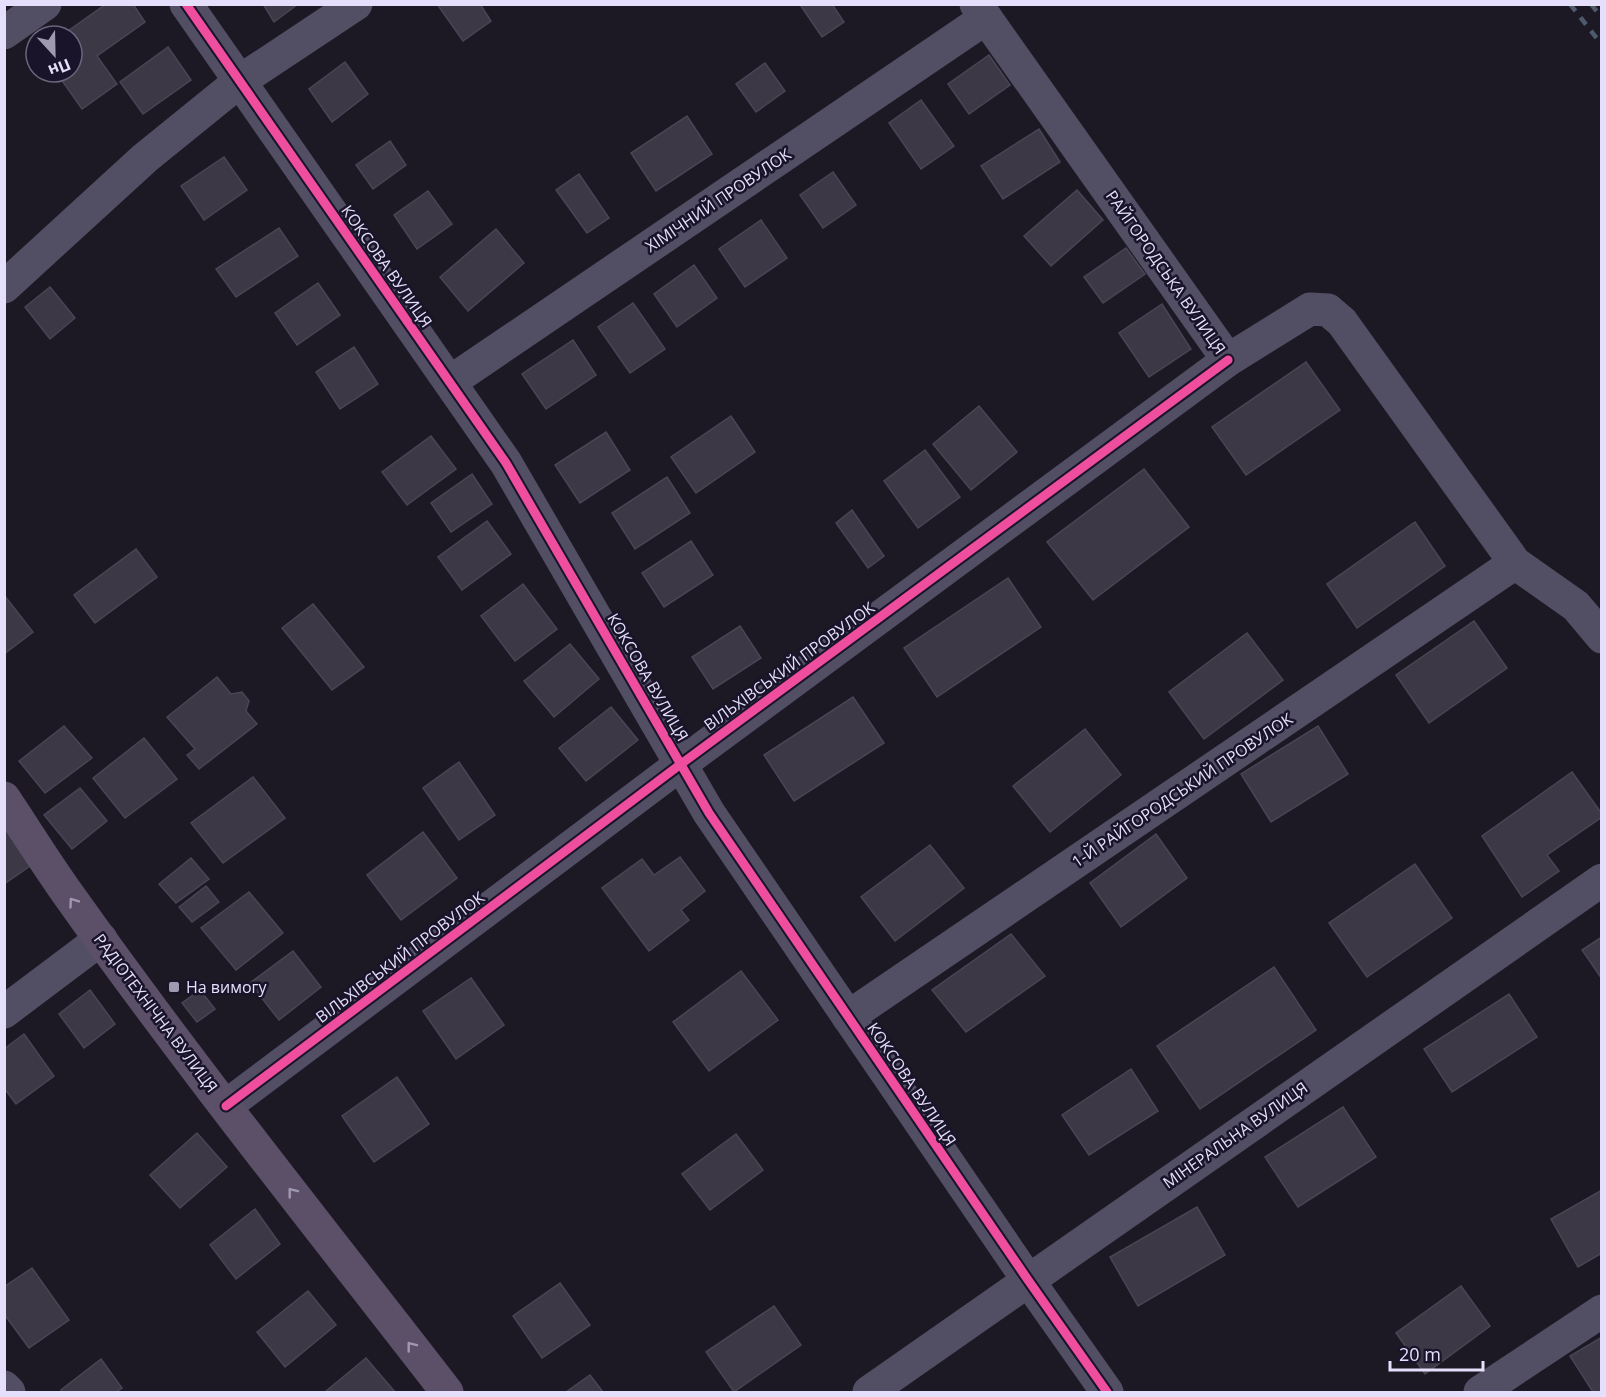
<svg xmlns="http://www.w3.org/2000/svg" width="1606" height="1397" font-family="'Open Sans',sans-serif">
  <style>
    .building { fill: #3c3845; stroke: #494556; stroke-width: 1.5 }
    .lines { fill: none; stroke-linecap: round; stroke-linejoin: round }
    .minor { stroke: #524f64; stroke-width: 33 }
    .major { stroke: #5b5068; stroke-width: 33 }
    .rail { stroke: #4c5a6b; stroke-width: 4.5; stroke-dasharray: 9 8; stroke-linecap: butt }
    .cycleway-casing { stroke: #191429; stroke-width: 13 }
    .cycleway { stroke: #ef4d9e; stroke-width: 9 }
    .oneway { stroke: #a098b2 }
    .poi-dot { fill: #9f9ab0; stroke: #191429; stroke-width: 2 }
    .labels { text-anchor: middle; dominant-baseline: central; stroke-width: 5; stroke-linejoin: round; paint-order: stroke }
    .street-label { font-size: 16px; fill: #e5dffc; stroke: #191429 }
    .poi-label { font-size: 16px; fill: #e5dffc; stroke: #191429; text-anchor: start }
  </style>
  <rect width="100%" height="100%" fill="#1c1924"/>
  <g class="building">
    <polygon points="106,4 133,4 145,22 97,56 117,84 82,109 56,72 72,72 72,36 61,36"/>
    <polygon points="263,4 298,4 274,22"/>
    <polygon points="437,4 480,4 491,21 463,41"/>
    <polygon points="803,4 832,4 844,22 822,37 801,6"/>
    <polygon points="168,47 191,80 143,114 120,82"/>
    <polygon points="989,55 1010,85 969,114 948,84"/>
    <polygon points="345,62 368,94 332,122 309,89"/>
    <polygon points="765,63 785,91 756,112 736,84"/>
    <polygon points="921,100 954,146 921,169 889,123"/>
    <polygon points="687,116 712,154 656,191 631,153"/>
    <polygon points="1039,129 1060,162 1003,199 981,166"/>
    <polygon points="390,141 406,165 373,189 356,165"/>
    <polygon points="224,157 247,190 204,220 181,186"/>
    <polygon points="833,172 856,205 823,228 800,195"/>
    <polygon points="579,174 609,218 587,233 556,190"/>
    <polygon points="1077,190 1103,220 1051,266 1024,236"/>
    <polygon points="428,191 452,224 417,249 394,215"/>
    <polygon points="761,220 787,258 745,287 719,249"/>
    <polygon points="279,228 298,256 236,297 216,269"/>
    <polygon points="496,229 524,263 468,311 440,277"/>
    <polygon points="1126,248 1145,274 1103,303 1084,277"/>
    <polygon points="694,265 717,298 677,327 654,294"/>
    <polygon points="318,283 340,315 297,345 275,313"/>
    <polygon points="50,287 75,318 50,339 25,307"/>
    <polygon points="633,303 665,349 630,373 598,327"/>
    <polygon points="1162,304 1191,349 1149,377 1119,333"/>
    <polygon points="573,340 596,375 546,409 522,374"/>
    <polygon points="354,347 378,384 340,409 316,372"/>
    <polygon points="1306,362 1340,410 1246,475 1212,427"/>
    <polygon points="979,406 1017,452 971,490 933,444"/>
    <polygon points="731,416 755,452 696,493 671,457"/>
    <polygon points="606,432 630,470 580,503 555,465"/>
    <polygon points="431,436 456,469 407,505 382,472"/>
    <polygon points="925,450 960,497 918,528 884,481"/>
    <polygon points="1144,469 1189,527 1093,600 1047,542"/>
    <polygon points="472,474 492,504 451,532 431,503"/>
    <polygon points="667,477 690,513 635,549 612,513"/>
    <polygon points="852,510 884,556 868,568 836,523"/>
    <polygon points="487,521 511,554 462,590 438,557"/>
    <polygon points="1415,522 1445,566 1357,628 1327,584"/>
    <polygon points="691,541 713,575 664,607 642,573"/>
    <polygon points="136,549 157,577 95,623 74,595"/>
    <polygon points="1008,578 1041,627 937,697 904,648"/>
    <polygon points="523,584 557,629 515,661 481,616"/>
    <polygon points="4,595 33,632 4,654"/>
    <polygon points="313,604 364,667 332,690 282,628"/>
    <polygon points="1474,621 1507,668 1429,723 1396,675"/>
    <polygon points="740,626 761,658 713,689 692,657"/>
    <polygon points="1247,633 1283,680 1204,739 1169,692"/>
    <polygon points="570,644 599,679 554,717 524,681"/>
    <polygon points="217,677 231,694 242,692 249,701 246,711 257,724 199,769 187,755 195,749 167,717"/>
    <polygon points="853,697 884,743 794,801 764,755"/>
    <polygon points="611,707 638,740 586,781 559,748"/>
    <polygon points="64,726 92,758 45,793 19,761"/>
    <polygon points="1318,726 1348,774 1271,822 1241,774"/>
    <polygon points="1085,729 1121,775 1050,832 1013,786"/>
    <polygon points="144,738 177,779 125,818 93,778"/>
    <polygon points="459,762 495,815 459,840 423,788"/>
    <polygon points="1572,772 1602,814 1602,817 1547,855 1559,871 1522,897 1482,836"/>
    <polygon points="253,777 285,818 223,863 191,823"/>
    <polygon points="80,788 107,821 72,849 44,815"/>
    <polygon points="5,829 30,866 4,884 4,829"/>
    <polygon points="423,832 457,878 401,920 367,875"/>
    <polygon points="1156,834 1187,878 1121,927 1090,883"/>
    <polygon points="930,845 964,888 895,941 861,897"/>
    <polygon points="680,857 705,891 681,910 689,920 649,951 602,888 642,859 654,875"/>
    <polygon points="191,858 209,879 176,903 159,884"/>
    <polygon points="1415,864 1452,918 1367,977 1329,923"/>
    <polygon points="206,886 219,902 192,922 179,907"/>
    <polygon points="249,892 283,933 236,970 201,928"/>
    <polygon points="1011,934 1045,976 966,1032 932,990"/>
    <polygon points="1602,937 1602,979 1582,950"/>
    <polygon points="293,951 321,987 279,1020 250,983"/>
    <polygon points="1274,967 1316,1030 1200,1109 1157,1046"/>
    <polygon points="741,971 778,1020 709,1071 673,1022"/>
    <polygon points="471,978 504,1025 456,1059 423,1011"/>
    <polygon points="90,990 115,1024 84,1048 59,1014"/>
    <polygon points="200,990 215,1009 197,1022 182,1003"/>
    <polygon points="1509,994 1537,1037 1452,1092 1424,1049"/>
    <polygon points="24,1034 54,1076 16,1104 4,1088 4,1049"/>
    <polygon points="1131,1069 1158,1111 1089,1155 1062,1115"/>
    <polygon points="397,1077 429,1124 374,1162 342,1116"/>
    <polygon points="1343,1107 1376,1157 1298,1207 1265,1157"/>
    <polygon points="197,1133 227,1167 180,1208 150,1175"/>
    <polygon points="736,1134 763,1170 710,1210 682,1174"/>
    <polygon points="1602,1190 1602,1253 1578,1267 1551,1219"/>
    <polygon points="1197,1207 1225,1255 1138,1306 1110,1257"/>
    <polygon points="255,1209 280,1244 236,1279 210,1245"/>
    <polygon points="32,1268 69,1320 29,1348 4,1314 4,1287"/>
    <polygon points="560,1283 590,1325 542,1358 513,1316"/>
    <polygon points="1461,1286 1490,1326 1425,1374 1396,1333"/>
    <polygon points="308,1291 336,1325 285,1367 257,1332"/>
    <polygon points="774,1306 801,1345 734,1392 706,1352"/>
    <polygon points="1602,1337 1602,1392 1593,1392 1570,1356"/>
    <polygon points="366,1358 395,1392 325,1392"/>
    <polygon points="101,1359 122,1388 116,1392 62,1392 61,1390"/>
    <polygon points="590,1375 603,1392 566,1392"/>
  </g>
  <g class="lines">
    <g class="minor">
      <polyline points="186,4 506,463 709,813 1028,1280 1107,1392"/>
      <polyline points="976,4 1228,360 1310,309 1328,310 1342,322 1515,563 1576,606 1602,637"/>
      <polyline points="4,33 45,4"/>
      <polyline points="4,287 145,158 240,81 356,4"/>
      <polyline points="450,382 986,18"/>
      <polyline points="4,1012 101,939"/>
      <polyline points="848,1017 1515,563"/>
      <polyline points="226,1106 681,764 1228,360"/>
      <polyline points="4,1387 9,1392"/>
      <polyline points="869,1392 1602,880"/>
      <polyline points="1480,1392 1602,1311"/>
    </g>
    <path class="major" d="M4,798c22,33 43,67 66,99 120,169 250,331 377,495"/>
    <g class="rail">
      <polyline points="1570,4 1602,45"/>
      <polyline points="1591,4 1602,18"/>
    </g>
    <g class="cycleway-casing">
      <g id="cycleway">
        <polyline points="186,4 506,463 709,813 1028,1280 1107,1392"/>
        <polyline points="226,1106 681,764 1228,360"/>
      </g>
    </g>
    <use href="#cycleway" class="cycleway"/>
  </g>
  <defs><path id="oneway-chevron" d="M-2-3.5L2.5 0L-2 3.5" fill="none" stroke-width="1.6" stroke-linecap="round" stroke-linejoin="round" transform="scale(1.5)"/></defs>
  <g class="oneway">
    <use href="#oneway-chevron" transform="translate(73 902) rotate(-126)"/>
    <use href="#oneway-chevron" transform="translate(292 1192) rotate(-128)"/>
    <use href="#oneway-chevron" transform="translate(411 1346) rotate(-128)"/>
  </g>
  <rect class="poi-dot" x="168" y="981" width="12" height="12" rx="3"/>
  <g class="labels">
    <g class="street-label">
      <text transform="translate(718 200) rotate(-34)">ХІМІЧНИЙ ПРОВУЛОК</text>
      <text transform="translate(387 266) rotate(55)">КОКСОВА ВУЛИЦЯ</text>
      <text transform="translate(1166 272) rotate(55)">РАЙГОРОДСЬКА ВУЛИЦЯ</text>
      <text transform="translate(789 666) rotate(-36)">ВІЛЬХІВСЬКИЙ ПРОВУЛОК</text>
      <text transform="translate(648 677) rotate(60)">КОКСОВА ВУЛИЦЯ</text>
      <text transform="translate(1182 790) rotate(-34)">1-Й РАЙГОРОДСЬКИЙ ПРОВУЛОК</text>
      <text transform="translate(400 957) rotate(-37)">ВІЛЬХІВСЬКИЙ ПРОВУЛОК</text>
      <text transform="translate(156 1013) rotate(53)">РАДІОТЕХНІЧНА ВУЛИЦЯ</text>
      <text transform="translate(912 1084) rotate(56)">КОКСОВА ВУЛИЦЯ</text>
      <text transform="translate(1235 1135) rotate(-35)">МІНЕРАЛЬНА ВУЛИЦЯ</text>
    </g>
    <g class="poi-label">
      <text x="186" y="987">На вимогу</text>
    </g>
  </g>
  <rect width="1606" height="1397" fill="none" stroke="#e5dffc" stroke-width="12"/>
  <g transform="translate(54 54) rotate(158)"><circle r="28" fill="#191429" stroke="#6b657d" stroke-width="1.5"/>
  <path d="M0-4.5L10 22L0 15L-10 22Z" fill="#9f9ab0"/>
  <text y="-9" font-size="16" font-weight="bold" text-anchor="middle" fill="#e5dffc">Пн</text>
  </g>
  <path d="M1390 1361v9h93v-9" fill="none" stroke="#e5dffc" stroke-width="3"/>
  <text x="1399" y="1361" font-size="18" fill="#e5dffc" stroke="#191429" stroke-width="4.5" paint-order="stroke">20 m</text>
</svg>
